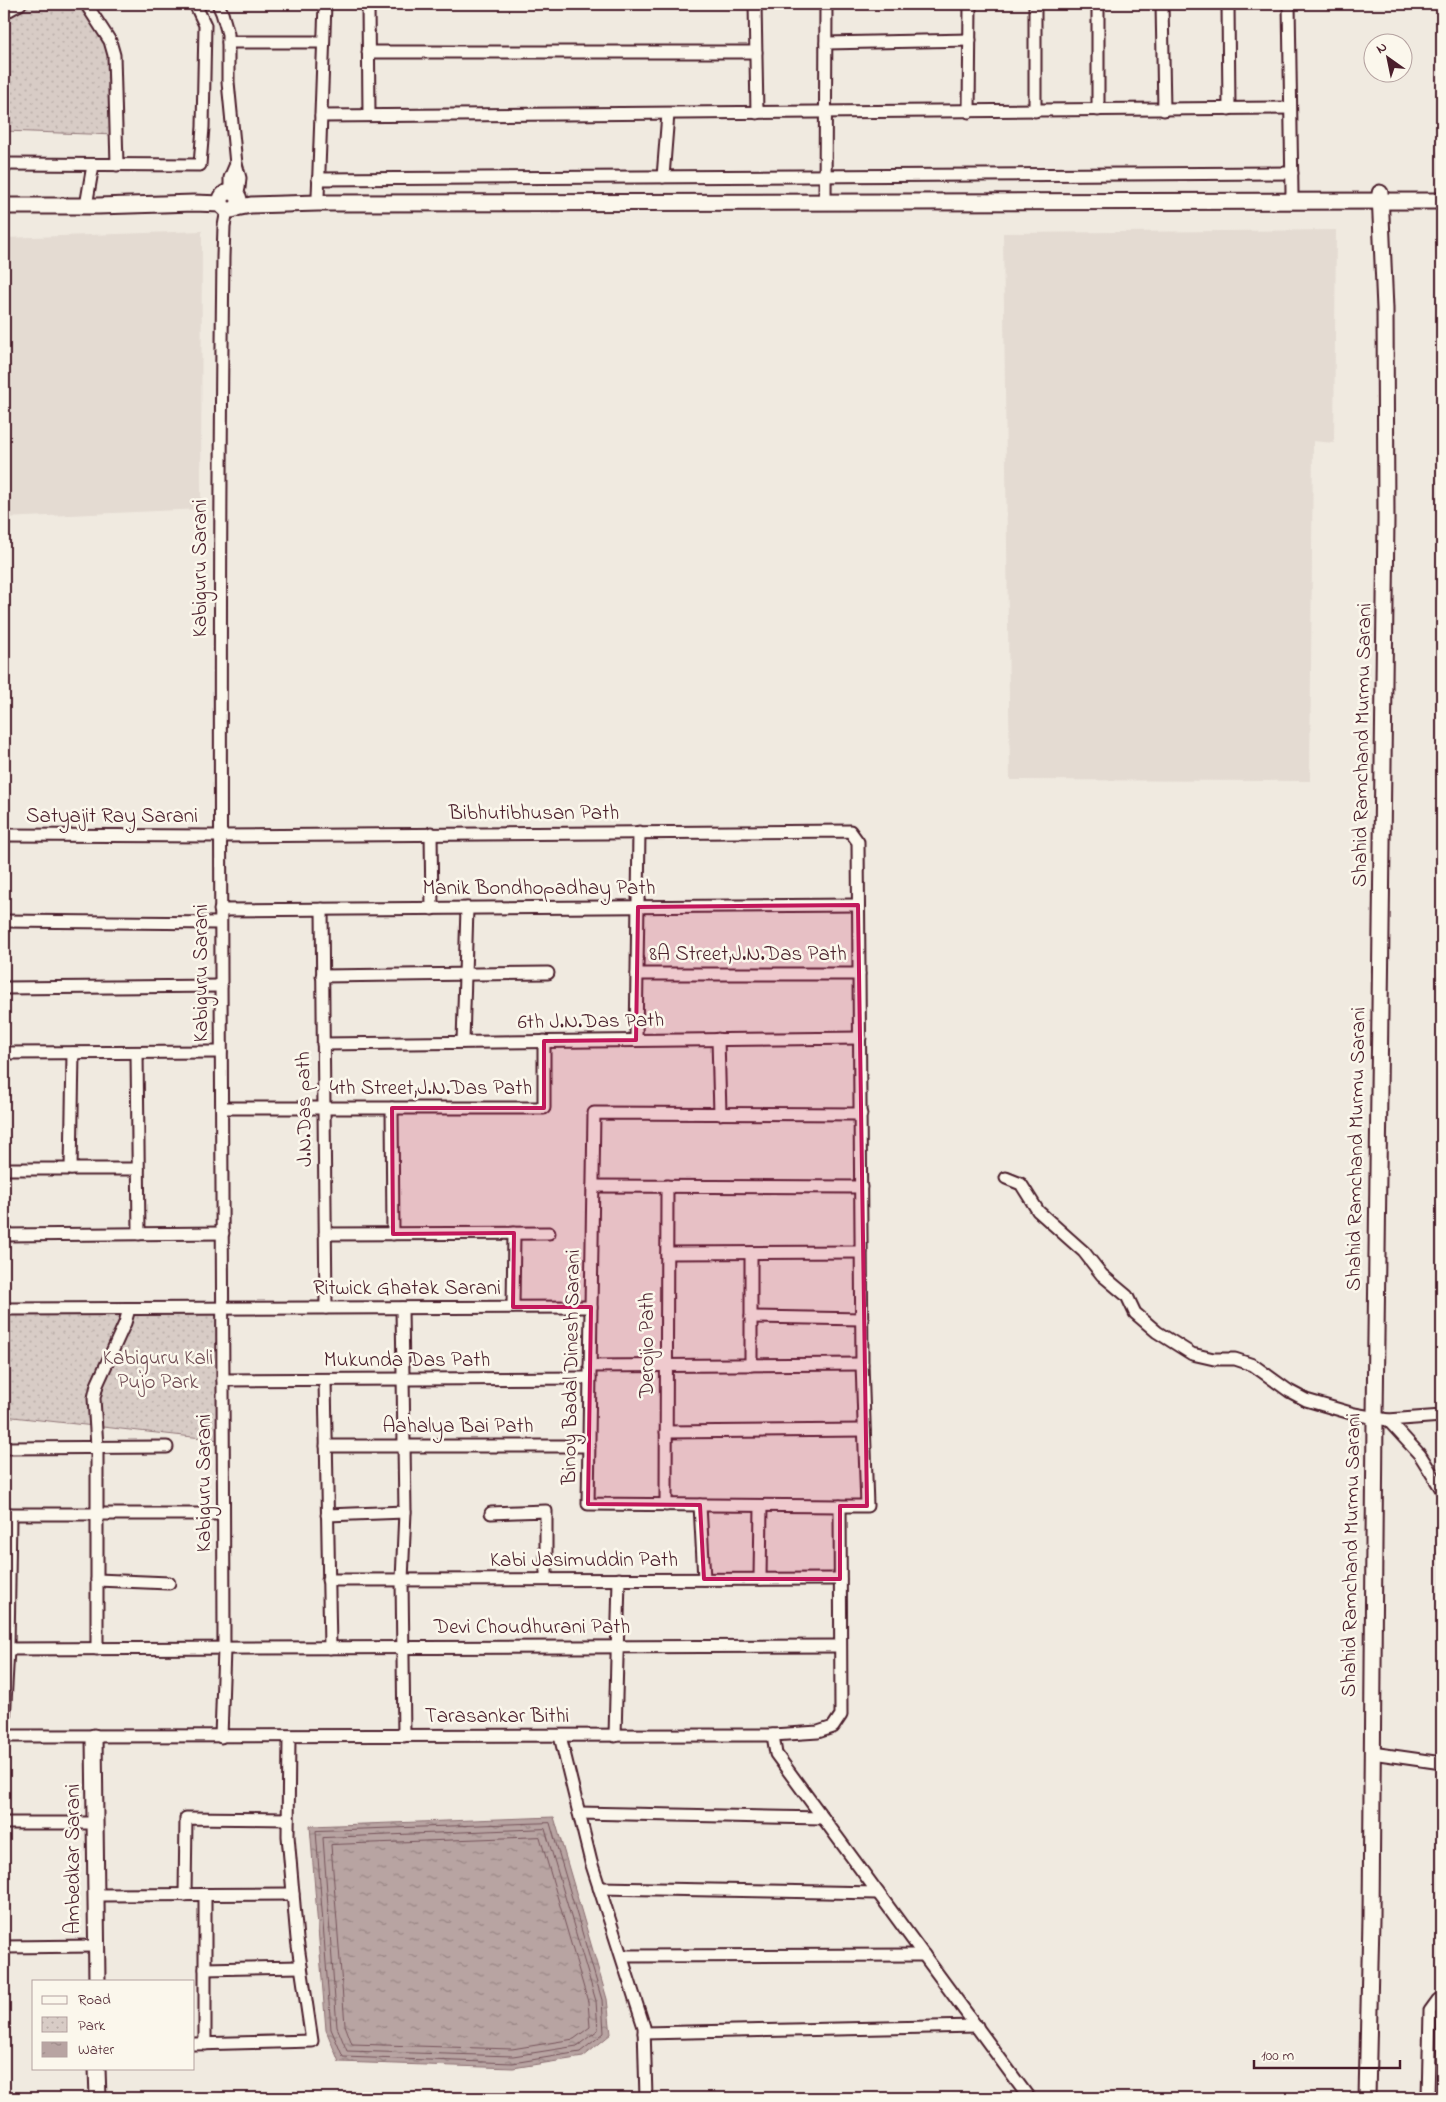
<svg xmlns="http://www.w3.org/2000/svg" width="1446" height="2102" font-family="'Indie Flower',sans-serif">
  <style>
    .built { fill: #e4dbd2 }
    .park { fill: url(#park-dots); stroke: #917678 }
    .water { fill: url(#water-ripples); stroke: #8c6f72 }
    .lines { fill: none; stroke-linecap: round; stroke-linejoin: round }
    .shore { stroke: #76545b; stroke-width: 1 }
    .minor-casing { stroke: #4a1f2b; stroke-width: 15 }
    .tertiary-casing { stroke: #4a1f2b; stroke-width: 19 }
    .minor { stroke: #fbf7ec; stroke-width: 11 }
    .tertiary { stroke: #fbf7ec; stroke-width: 15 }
    .marked { fill: #c2185b; fill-opacity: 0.2; stroke: #c2185b; stroke-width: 4; stroke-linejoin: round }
    .labels { text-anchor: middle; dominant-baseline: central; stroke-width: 5; stroke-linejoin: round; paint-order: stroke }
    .street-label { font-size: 21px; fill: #4a1f2b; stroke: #fbf7ec }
    .park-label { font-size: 21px; fill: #6e4a52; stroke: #fbf7ec }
  </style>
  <defs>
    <pattern id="park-dots" width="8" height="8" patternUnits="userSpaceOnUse" patternTransform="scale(1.25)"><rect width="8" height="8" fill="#d8ccc6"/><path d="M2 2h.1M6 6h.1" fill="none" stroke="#bbafaa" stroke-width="1.8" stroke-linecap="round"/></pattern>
    <pattern id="water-ripples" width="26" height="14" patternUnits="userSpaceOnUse" patternTransform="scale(1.25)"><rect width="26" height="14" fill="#b8a4a2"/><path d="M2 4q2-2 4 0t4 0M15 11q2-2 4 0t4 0" fill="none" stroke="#988584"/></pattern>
  </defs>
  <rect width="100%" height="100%" fill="#f0eae0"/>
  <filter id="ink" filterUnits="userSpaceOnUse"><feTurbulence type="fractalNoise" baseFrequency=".02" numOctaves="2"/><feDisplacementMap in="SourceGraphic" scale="10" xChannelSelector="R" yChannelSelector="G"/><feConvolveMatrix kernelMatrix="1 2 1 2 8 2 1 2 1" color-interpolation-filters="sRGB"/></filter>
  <g filter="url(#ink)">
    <g class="built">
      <polygon points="1336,230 1334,443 1313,441 1310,781 1010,780 1003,233"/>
      <polygon points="202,231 201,509 4,518 4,238"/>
    </g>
    <g class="park">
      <polygon points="26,4 83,4 113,51 116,135 4,131 4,16"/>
      <polygon points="223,1308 220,1440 4,1416 4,1312"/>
    </g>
    <polygon class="water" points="554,1817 607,1999 611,2034 583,2057 513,2068 339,2062 326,2030 310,1826"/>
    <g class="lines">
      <g class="shore">
        <polygon points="550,1823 602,2000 604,2033 580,2052 513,2063 343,2057 331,2029 316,1831"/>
        <polygon points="545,1829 596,2001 598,2030 577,2046 513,2056 347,2051 337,2027 323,1838"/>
        <polygon points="540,1837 588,2002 590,2027 574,2039 512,2049 352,2044 345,2025 331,1845"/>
      </g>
      <g class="minor-casing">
        <g id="minor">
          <polyline points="86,4 110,41 114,55 117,165"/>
          <polyline points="218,4 222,13 228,34 228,82 236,164 240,178 239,188 236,194"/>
          <polyline points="368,4 369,115"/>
          <polyline points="755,4 757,113"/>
          <polyline points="1098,4 1098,110"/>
          <polyline points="1162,4 1164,110"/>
          <polyline points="1228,4 1229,109"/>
          <polyline points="1289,4 1292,193 1290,201"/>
          <polyline points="4,13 20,4"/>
          <polyline points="228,42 323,42"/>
          <polyline points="826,43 970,40"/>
          <polyline points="368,52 756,52"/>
          <polyline points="1035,111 1035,4"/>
          <polyline points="969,112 970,4"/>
          <polyline points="321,116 1290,108"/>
          <polyline points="4,164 200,165 203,127 205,25 195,4"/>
          <polyline points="663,177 668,114"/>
          <polyline points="318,179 1292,173"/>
          <polyline points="230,192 230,178 236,164"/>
          <polyline points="318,197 325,4"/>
          <polyline points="825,201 826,4"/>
          <polyline points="86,206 93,165"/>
          <polyline points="431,833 432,909"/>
          <polyline points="4,835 219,836 850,831 858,842 862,1364 867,1506 840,1506"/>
          <polyline points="322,909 326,1308"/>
          <polyline points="220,910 858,905"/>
          <polyline points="4,921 220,923"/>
          <polyline points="637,974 859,974"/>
          <polyline points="322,976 548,973"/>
          <polyline points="4,988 221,986"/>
          <polyline points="718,1039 720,1114"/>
          <polyline points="636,1040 639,832"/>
          <polyline points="463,1042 467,908"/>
          <polyline points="323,1044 860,1038"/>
          <polyline points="4,1053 221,1052"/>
          <polyline points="137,1053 139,1234"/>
          <polyline points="222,1108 544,1108 544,1041"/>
          <polyline points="392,1108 393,1234"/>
          <polyline points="4,1169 138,1169"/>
          <polyline points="71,1169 73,1053"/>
          <polyline points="1006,1178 1021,1184 1038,1211 1084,1252 1102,1275 1127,1296 1135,1313 1157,1332 1192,1354 1214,1359 1235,1359 1253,1365 1289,1391 1306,1400 1354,1414 1388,1420 1420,1455 1442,1490"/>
          <polyline points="593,1186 861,1187"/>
          <polyline points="325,1234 549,1233"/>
          <polyline points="4,1235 223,1233"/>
          <polyline points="667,1253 861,1252"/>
          <polyline points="513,1307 514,1233"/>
          <polyline points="402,1308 405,1512 402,1580 404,1736"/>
          <polyline points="4,1309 591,1307"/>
          <polyline points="751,1317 862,1319"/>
          <polyline points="751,1365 751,1253"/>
          <polyline points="590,1366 862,1364"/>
          <polyline points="223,1380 590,1378"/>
          <polyline points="325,1380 330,1648"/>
          <polyline points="1388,1420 1442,1416"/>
          <polyline points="666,1432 864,1430"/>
          <polyline points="326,1446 589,1446"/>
          <polyline points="4,1448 167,1447"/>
          <polyline points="666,1505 667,1186"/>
          <polyline points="700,1505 704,1579"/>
          <polyline points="491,1513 546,1511 546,1579"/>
          <polyline points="4,1514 223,1514"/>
          <polyline points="327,1515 405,1512"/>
          <polyline points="760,1579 761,1506"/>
          <polyline points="97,1580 169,1583"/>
          <polyline points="328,1580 840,1579"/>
          <polyline points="4,1649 840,1646"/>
          <polyline points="97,1649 97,1447 94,1398 97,1385 125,1323 129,1309"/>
          <polyline points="4,1721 8,1649 10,1514"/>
          <polyline points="773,1735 776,1754 1029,2098"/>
          <polyline points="4,1736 773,1735 818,1732 833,1727 841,1715 840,1506 588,1504 594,1113 861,1114"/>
          <polyline points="560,1736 591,1862 644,2027 646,2098"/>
          <polyline points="615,1736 619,1579"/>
          <path d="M221,1737l3,-88c-1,-464 -7,-928 -1,-1392l1,-31 3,-16"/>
          <polyline points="1372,1753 1442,1763"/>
          <polyline points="579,1813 823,1818"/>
          <polyline points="4,1823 95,1823"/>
          <polyline points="599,1888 878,1893"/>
          <polyline points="96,1895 293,1894"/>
          <polyline points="185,1895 186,1818 288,1819"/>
          <polyline points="4,1947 96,1946"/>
          <polyline points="622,1956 924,1955"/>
          <polyline points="205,1969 301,1967"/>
          <polyline points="644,2033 977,2026"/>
          <polyline points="194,2044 312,2041 297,1939 288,1836 289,1737"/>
          <polyline points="205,2044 205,1895"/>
          <polyline points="1428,2098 1430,2011 1438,2000 1442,2001"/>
        </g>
      </g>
      <g class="tertiary-casing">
        <g id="tertiary">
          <circle cx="230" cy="201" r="9"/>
          <polyline points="4,206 98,206 194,203 221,204"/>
          <polyline points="236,208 251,205 318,203 1442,201"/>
          <polyline points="94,1737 97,1981"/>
          <polyline points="97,2068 98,2098"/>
          <polyline points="1367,2098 1371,1919 1375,1417 1386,519 1385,309 1380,193"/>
        </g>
      </g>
      <use href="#minor" class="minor"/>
      <use href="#tertiary" class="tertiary"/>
    </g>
  </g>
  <path class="marked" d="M858,905l9,601h-27v73h-136l-4,-74 -112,-1 3,-197h-78l1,-74 -121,1 -1,-126h152v-67l92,-1 2,-133z"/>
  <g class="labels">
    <g class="street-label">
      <text transform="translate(201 568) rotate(-90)">Kabiguru Sarani</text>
      <text transform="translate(1363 745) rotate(-89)">Shahid Ramchand Murmu Sarani</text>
      <text x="534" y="814">Bibhutibhusan Path</text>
      <text x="112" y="817">Satyajit Ray Sarani</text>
      <text x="539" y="889">Manik Bondhopadhay Path</text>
      <text x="748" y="955">8A Street,J.N.Das Path</text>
      <text transform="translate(202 973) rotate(-90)">Kabiguru Sarani</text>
      <text transform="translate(591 1022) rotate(-1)">6th J.N.Das Path</text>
      <text x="431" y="1089">4th Street,J.N.Das Path</text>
      <text transform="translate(305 1109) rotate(-91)">J.N.Das path</text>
      <text transform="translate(1357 1149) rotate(-89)">Shahid Ramchand Murmu Sarani</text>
      <text x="407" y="1289">Ritwick Ghatak Sarani</text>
      <text transform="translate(648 1345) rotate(-90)">Derojio Path</text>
      <text x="407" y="1361">Mukunda Das Path</text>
      <text transform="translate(572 1367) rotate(-89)">Binoy Badal Dinesh Sarani</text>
      <text x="458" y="1427">Aahalya Bai Path</text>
      <text transform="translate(205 1483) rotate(-90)">Kabiguru Sarani</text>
      <text transform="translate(1352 1555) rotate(-89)">Shahid Ramchand Murmu Sarani</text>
      <text x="584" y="1561">Kabi Jasimuddin Path</text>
      <text x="532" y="1628">Devi Choudhurani Path</text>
      <text x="497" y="1717">Tarasankar Bithi</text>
      <text transform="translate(74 1859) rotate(-90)">Ambedkar Sarani</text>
    </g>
    <g class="park-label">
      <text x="158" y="1359">Kabiguru Kali<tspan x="158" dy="24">Pujo Park</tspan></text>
    </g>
  </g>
  <rect width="1446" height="2102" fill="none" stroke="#fbf7ec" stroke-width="20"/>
  <rect x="10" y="10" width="1426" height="2082" fill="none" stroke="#4a1f2b" stroke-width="2" filter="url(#ink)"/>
  <rect x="32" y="1980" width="162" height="90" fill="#fbf7ec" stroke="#b4a19f"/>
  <rect x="42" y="1996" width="25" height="8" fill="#fbf7ec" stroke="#b4a19f"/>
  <text x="78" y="2004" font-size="15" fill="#4a1f2b">Road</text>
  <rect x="42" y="2017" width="25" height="15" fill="url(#park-dots)" stroke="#b4a19f"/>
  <text x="78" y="2030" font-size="15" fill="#4a1f2b">Park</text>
  <rect x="42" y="2042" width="25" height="15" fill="url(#water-ripples)" stroke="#b4a19f"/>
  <text x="78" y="2054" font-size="15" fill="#4a1f2b">Water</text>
  <g transform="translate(1388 58) rotate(327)"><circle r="24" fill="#fbf7ec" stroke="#b4a19f"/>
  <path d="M0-4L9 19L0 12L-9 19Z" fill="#4a1f2b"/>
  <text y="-8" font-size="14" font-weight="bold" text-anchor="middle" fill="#4a1f2b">N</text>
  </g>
  <path d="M1254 2060v8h146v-8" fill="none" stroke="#4a1f2b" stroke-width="2.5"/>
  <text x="1261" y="2060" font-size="15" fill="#4a1f2b" stroke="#fbf7ec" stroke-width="4" paint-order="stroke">100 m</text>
</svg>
